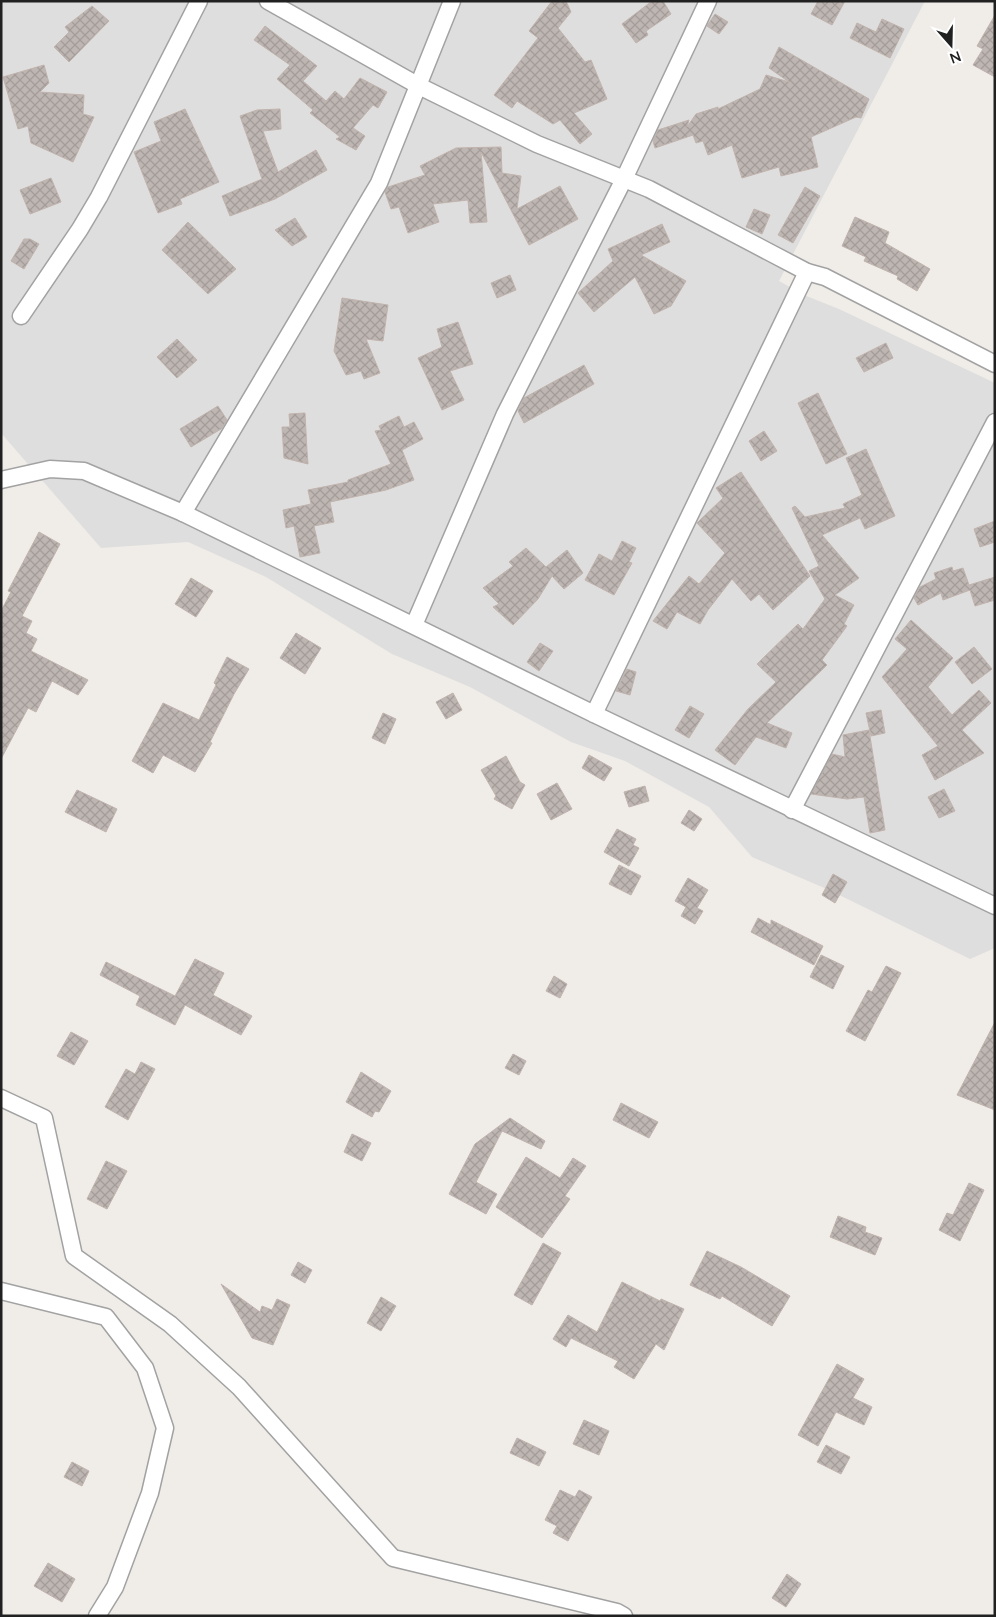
<svg xmlns="http://www.w3.org/2000/svg" width="996" height="1617" font-family="Lato,sans-serif">
  <style>
    .residential { fill: #dfdede }
    .building { fill: url(#building-cross-hatch); stroke: #c1b3ad }
    .lines { fill: none; stroke-linecap: round; stroke-linejoin: round }
    .street-casing { stroke: #a2a2a2; stroke-width: 19 }
    .street { stroke: #fff; stroke-width: 16 }
  </style>
  <defs>
    <pattern id="building-cross-hatch" width="8" height="8" patternUnits="userSpaceOnUse" patternTransform="scale(1.25)"><rect width="8" height="8" fill="#beb6b2"/><path d="M0 0l8 8M0 8l8-8" fill="none" stroke="#a39c99"/></pattern>
  </defs>
  <rect width="100%" height="100%" fill="#f0ede9"/>
  <polygon class="residential" points="1,1 925,1 779,281 804,295 839,309 995,383 995,948 970,959 829,890 752,857 709,807 625,761 571,742 470,687 392,654 266,577 188,542 101,548 1,433"/>
  <g class="building">
    <polygon points="552,1 566,1 571,12 558,28 585,62 591,60 607,99 574,113 592,134 580,144 560,120 553,124 517,101 512,108 494,95 538,38 529,31"/>
    <polygon points="652,1 663,1 671,14 646,31 648,35 636,43 622,24"/>
    <polygon points="818,1 845,1 832,25 811,14"/>
    <polygon points="92,6 109,21 69,62 54,47 69,32 65,27"/>
    <polygon points="715,14 728,22 719,34 707,26"/>
    <polygon points="995,15 995,77 973,65 983,49 977,46"/>
    <polygon points="882,19 904,29 890,58 850,38 857,23 876,32"/>
    <polygon points="265,26 317,66 303,81 326,101 335,91 344,99 360,78 387,92 378,108 373,105 353,128 365,136 356,150 336,139 340,137 310,113 313,110 277,79 290,65 254,40"/>
    <polygon points="779,47 869,99 861,118 856,117 811,137 818,167 781,176 779,167 742,178 732,145 708,155 703,141 696,143 693,135 655,148 653,141 658,130 689,120 687,127 696,114 718,107 718,109 760,89 766,75 789,82 769,68"/>
    <polygon points="44,65 49,83 40,92 84,95 83,114 94,117 73,162 31,143 28,126 18,129 3,77"/>
    <polygon points="185,109 219,182 180,199 182,204 158,213 134,152 161,141 154,122"/>
    <polygon points="280,109 281,129 263,131 278,172 316,150 327,170 275,199 230,216 222,196 262,179 240,116 257,110"/>
    <polygon points="501,147 502,173 521,176 517,209 560,186 578,219 529,245 481,152 487,222 470,223 468,200 433,204 439,222 408,233 399,207 391,209 385,192 388,187 425,175 420,166 456,148"/>
    <polygon points="51,178 61,202 30,214 20,190"/>
    <polygon points="805,187 820,196 793,243 778,235"/>
    <polygon points="754,209 770,215 762,234 746,227"/>
    <polygon points="855,217 889,232 885,243 930,269 917,291 897,279 898,276 864,261 866,257 842,246"/>
    <polygon points="295,218 307,237 292,246 275,230"/>
    <polygon points="188,222 236,269 208,294 162,250"/>
    <polygon points="662,224 670,242 641,255 686,281 671,306 654,314 635,277 594,312 578,293 613,261 608,249"/>
    <polygon points="24,239 30,239 39,244 24,269 11,261"/>
    <polygon points="510,275 516,290 497,298 491,283"/>
    <polygon points="342,298 388,305 383,341 366,339 380,373 364,379 361,371 346,375 334,351"/>
    <polygon points="458,322 473,364 450,371 464,400 442,410 418,358 442,347 437,329"/>
    <polygon points="177,339 197,360 177,378 157,357"/>
    <polygon points="886,343 893,358 864,372 856,358"/>
    <polygon points="584,365 594,384 524,423 518,411 524,398"/>
    <polygon points="818,393 847,454 826,464 798,403"/>
    <polygon points="218,406 227,420 221,429 191,447 180,429"/>
    <polygon points="305,413 307,451 308,464 284,458 282,427 290,427 289,414"/>
    <polygon points="399,416 404,427 414,422 423,439 402,450 414,480 386,490 330,502 334,522 314,526 320,553 300,557 294,526 286,528 283,510 311,504 308,490 348,482 348,480 391,464 375,431 381,430 379,426"/>
    <polygon points="764,431 777,451 761,461 749,441"/>
    <polygon points="866,449 895,516 865,529 860,518 822,535 859,578 835,595 854,605 844,624 847,626 822,660 827,665 767,723 792,733 786,748 756,737 735,765 715,750 748,709 776,682 757,664 798,624 803,629 825,599 809,571 819,566 792,508 795,506 805,517 845,508 843,504 862,495 846,458"/>
    <polygon points="741,472 810,576 773,610 759,594 751,601 732,579 708,610 700,624 677,612 667,629 653,621 689,576 699,584 725,553 697,523 723,498 716,488"/>
    <polygon points="995,521 995,542 980,547 974,529"/>
    <polygon points="39,532 60,544 22,616 32,621 26,633 37,639 31,651 88,680 78,695 52,681 36,712 28,708 1,759 1,611 11,592 8,591"/>
    <polygon points="622,541 636,548 629,562 632,563 614,595 585,580 599,554 612,561"/>
    <polygon points="526,548 546,567 567,550 583,573 564,589 552,576 538,599 513,625 493,607 499,604 483,588 513,566 509,562"/>
    <polygon points="952,567 953,571 963,568 969,585 995,577 995,600 975,606 970,590 943,600 941,593 918,605 914,598 920,587 936,579 934,573"/>
    <polygon points="191,578 213,591 196,617 175,604"/>
    <polygon points="911,620 953,658 928,687 952,715 979,690 991,703 962,730 984,753 935,780 922,755 938,746 882,677 907,649 895,639"/>
    <polygon points="296,633 321,648 305,674 280,658"/>
    <polygon points="540,643 553,651 539,671 527,662"/>
    <polygon points="974,647 992,669 972,684 955,662"/>
    <polygon points="227,657 249,669 234,694 210,742 212,743 195,772 163,755 153,773 132,761 163,703 199,720 216,685 214,683"/>
    <polygon points="627,669 636,672 630,695 616,691"/>
    <polygon points="453,693 462,710 446,719 436,702"/>
    <polygon points="690,706 704,714 689,738 675,730"/>
    <polygon points="881,710 885,733 871,736 866,713"/>
    <polygon points="383,713 396,719 385,744 372,738"/>
    <polygon points="869,730 885,830 870,833 864,797 847,799 811,794 832,754 845,757 843,735"/>
    <polygon points="589,755 612,768 604,781 582,768"/>
    <polygon points="506,756 520,782 525,785 512,809 494,799 496,796 481,770"/>
    <polygon points="557,783 572,809 551,820 537,794"/>
    <polygon points="645,786 649,801 629,807 624,792"/>
    <polygon points="944,789 955,811 939,818 928,797"/>
    <polygon points="77,790 117,809 106,832 65,812"/>
    <polygon points="689,810 702,819 694,831 681,823"/>
    <polygon points="617,829 636,839 633,845 639,848 629,866 604,852"/>
    <polygon points="619,865 641,876 631,895 609,884"/>
    <polygon points="833,874 847,882 835,903 822,895"/>
    <polygon points="688,878 708,890 697,908 703,911 695,924 681,916 686,907 675,901"/>
    <polygon points="758,918 771,925 771,920 823,946 814,965 751,932"/>
    <polygon points="821,955 844,966 833,989 810,977"/>
    <polygon points="195,959 224,973 213,995 252,1016 241,1035 185,1005 175,1025 136,1005 140,996 100,975 106,962 175,996"/>
    <polygon points="886,966 901,973 865,1041 846,1031 868,990 872,992"/>
    <polygon points="554,976 567,984 560,998 546,991"/>
    <polygon points="995,1022 995,1110 957,1095"/>
    <polygon points="71,1032 88,1041 74,1065 57,1056"/>
    <polygon points="513,1054 526,1061 519,1075 505,1068"/>
    <polygon points="141,1062 155,1069 128,1120 105,1107 126,1069 135,1074"/>
    <polygon points="361,1072 391,1091 379,1112 375,1111 372,1117 346,1102"/>
    <polygon points="621,1103 658,1122 649,1138 613,1120"/>
    <polygon points="510,1118 545,1141 541,1149 502,1131 476,1182 497,1194 486,1214 449,1194 475,1144"/>
    <polygon points="352,1134 371,1143 362,1161 344,1152"/>
    <polygon points="526,1157 560,1178 573,1158 586,1166 565,1196 570,1199 542,1238 496,1207"/>
    <polygon points="106,1161 127,1171 107,1209 87,1199"/>
    <polygon points="969,1183 984,1190 960,1241 939,1230 947,1213 953,1215"/>
    <polygon points="838,1216 866,1227 865,1232 882,1238 875,1255 830,1237"/>
    <polygon points="543,1243 561,1253 532,1305 514,1295"/>
    <polygon points="707,1251 741,1267 790,1296 772,1326 722,1296 720,1299 690,1285"/>
    <polygon points="298,1262 312,1270 305,1283 291,1275"/>
    <polygon points="622,1282 660,1301 661,1299 684,1309 664,1350 656,1344 634,1379 614,1367 618,1361 571,1338 566,1347 553,1339 568,1315 597,1332"/>
    <polygon points="221,1284 260,1312 262,1306 272,1310 277,1299 290,1305 273,1345 252,1338"/>
    <polygon points="381,1297 396,1306 381,1331 367,1323"/>
    <polygon points="837,1364 864,1379 853,1398 872,1407 864,1425 836,1412 818,1446 798,1435"/>
    <polygon points="584,1420 609,1431 599,1455 573,1444"/>
    <polygon points="517,1438 546,1452 539,1466 510,1453"/>
    <polygon points="826,1445 850,1457 841,1474 817,1462"/>
    <polygon points="72,1462 89,1471 82,1486 64,1477"/>
    <polygon points="560,1490 575,1497 579,1490 592,1497 568,1541 553,1533 557,1526 545,1520"/>
    <polygon points="48,1563 75,1579 62,1602 34,1586"/>
    <polygon points="787,1574 801,1584 786,1607 772,1598"/>
  </g>
  <g class="lines">
    <g class="street-casing">
      <g id="street">
        <polyline points="268,1 419,86 537,144 649,189 807,272 825,277 995,364"/>
        <polyline points="21,316 80,229 99,197 199,1"/>
        <polyline points="1,480 50,469 84,471 183,513 594,714 995,906"/>
        <polyline points="183,513 379,183 452,1"/>
        <polyline points="414,625 505,414 624,179 708,1"/>
        <polyline points="594,714 807,272"/>
        <polyline points="792,810 995,422"/>
        <polyline points="1,1098 44,1118 74,1256 170,1324 239,1387 393,1558 617,1612 624,1616"/>
        <polyline points="1,1291 106,1317 145,1368 165,1428 150,1493 115,1587 97,1616"/>
      </g>
    </g>
    <use href="#street" class="street"/>
  </g>
  <rect width="996" height="1617" fill="none" stroke="#212121" stroke-width="5"/>
  <g transform="translate(951 45) rotate(160)" stroke="#ffffff" stroke-width="4" paint-order="stroke">
  <path d="M0-4L9 19L0 12L-9 19Z" fill="#212121"/>
  <text y="-8" font-size="14" font-weight="bold" text-anchor="middle" fill="#212121">N</text>
  </g>
</svg>
